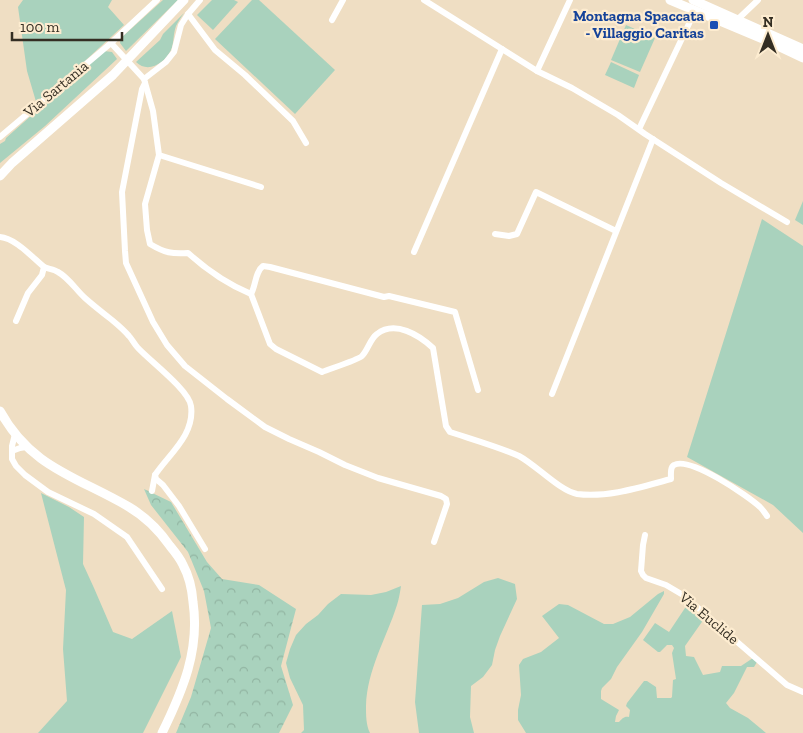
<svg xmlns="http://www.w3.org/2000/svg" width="803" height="733" font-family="'Zilla Slab',serif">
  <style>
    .grass { fill: #a9d2bd }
    .park { fill: url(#park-crowns) }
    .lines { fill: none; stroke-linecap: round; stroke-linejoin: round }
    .street { stroke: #fff; stroke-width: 6 }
    .secondary { stroke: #fff; stroke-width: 9 }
    .transit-dot { fill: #1a4fb4; stroke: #fdecd0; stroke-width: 2 }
    .labels { text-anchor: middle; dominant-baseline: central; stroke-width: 4.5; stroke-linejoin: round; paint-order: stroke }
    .transit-label { font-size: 15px; font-weight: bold; fill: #164399; stroke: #fdecd0; text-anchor: end }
    .street-label { font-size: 15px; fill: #342e23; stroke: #fdecd0 }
  </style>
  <defs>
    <pattern id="park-crowns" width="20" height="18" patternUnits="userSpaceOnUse" patternTransform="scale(1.25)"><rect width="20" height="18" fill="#a9d2bd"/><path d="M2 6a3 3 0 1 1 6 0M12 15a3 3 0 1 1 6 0" fill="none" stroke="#92b5a2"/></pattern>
  </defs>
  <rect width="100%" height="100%" fill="#efdec3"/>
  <g class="grass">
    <polygon points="23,0 112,0 108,7 124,25 37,105 27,71 18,7"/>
    <polygon points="163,0 178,0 126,51 120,43 121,38"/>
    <polygon points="212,0 234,0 238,2 213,30 197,15"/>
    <polygon points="252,0 259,0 335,70 295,114 215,39"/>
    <path d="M184,13c-3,4 -6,9 -8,13 -3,8 -2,17 -5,24 -6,13 -23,24 -35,12l24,-22 3,-6z"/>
    <polygon points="626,25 655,38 640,72 611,60"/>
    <polygon points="104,51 112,52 117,59 45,126 0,163 0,144 5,141 6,138"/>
    <polygon points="611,62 639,75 634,88 605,75"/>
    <polygon points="803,201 803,225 795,220"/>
    <polygon points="762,219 803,246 803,533 773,505 687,457"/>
    <polygon points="41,493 69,507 84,517 83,564 94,588 113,632 132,639 172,611 181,657 143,733 38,733 67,701 63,649 66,590"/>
    <polygon points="498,578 515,584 517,599 500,636 495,650 492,665 483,677 471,686 470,717 474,733 419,733 415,702 422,605 440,604 458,598 484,582"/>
    <path d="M401,586c-1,6 -2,13 -4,19 -11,34 -30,65 -31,101 0,9 0,19 4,27h-69l3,-3 -1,-25 -13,-27 -4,-15 4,-14 6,-14 10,-11 12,-9 10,-11 13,-10 30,1 15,-3z"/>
    <path d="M664,591v3l-22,38 -25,35 -6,12 -9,9 -1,3v8l18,11 -3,6 -1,6h4c3,-3 5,-6 10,-5l1,-7 -4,-4 1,-3 17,-22h3l9,6 1,11h14l1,-1 1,-17 3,-1 -4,-26 2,-5 -2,-3h-5l-7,7h-2l-15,-12 12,-17 14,9 18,-27 17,14 -19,27 1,10 8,1 9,18 17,-3 2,-6h19l12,-8 4,4 -3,5h-7l-13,26 -8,10 4,5 18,10 18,15h-240l-8,-13v-10l3,-15 -2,-30 4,-6 18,-7 18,-14 -17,-22 17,-12 9,1 36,19h9l17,-7 28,-23z"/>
  </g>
  <polygon class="park" points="144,489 171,502 207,562 222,579 259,585 296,609 281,666 293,705 279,733 176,733 191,697 211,628 204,591 188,552 151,505"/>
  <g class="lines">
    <g class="street">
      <polyline points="424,0 537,71"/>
      <polyline points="570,0 537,71 572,88 618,115 645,134 721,183 787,222"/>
      <polyline points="188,14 215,50 245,75 293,121 306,143"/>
      <polyline points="332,20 343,0"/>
      <polyline points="737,20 758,0"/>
      <polyline points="111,43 144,79 153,111 159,155 261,187"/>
      <polyline points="144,79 166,62 174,52 181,25 188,14 200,0"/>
      <polyline points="145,83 142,89 122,192 125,251 126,263 153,322 167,345 185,366 227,399 265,427 289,439 319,452 345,465 378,478 441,496 446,499 447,504 434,542"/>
      <polyline points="639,129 695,11"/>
      <polyline points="0,137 111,43 157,0"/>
      <path d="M159,155l-14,49 2,26 3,14c15,9 22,10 38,9 20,18 39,31 63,41l19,50 6,5 46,23c7,-3 36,-12 40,-16 6,-6 8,-17 15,-22 18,-14 42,1 56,14l13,78 4,6c21,7 49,15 69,24 17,9 41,35 58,38 31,4 64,-7 94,-15 0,-4 -1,-12 3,-14 16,-9 74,31 86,42 3,3 5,6 7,9"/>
      <polyline points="495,234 509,236 517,234 536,192 616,231"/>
      <path d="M0,237c15,1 32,20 44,30l-2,8 -14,18 -12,28"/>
      <polyline points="414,252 502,49"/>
      <path d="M44,267c4,2 10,2 14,5 11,6 18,18 27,26 9,8 18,15 27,22 6,5 12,10 17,16 3,3 5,8 9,12 12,13 51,42 53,58 4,29 -22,48 -36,69l1,4 7,6 16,21 26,43"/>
      <path d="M251,294c5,-9 4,-22 12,-28l7,1 114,30 5,-1 66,16 23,78"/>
      <polyline points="552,394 653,139"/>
      <polyline points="15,434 12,446 12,451 20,448 26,447"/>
      <polyline points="12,451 12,459 16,466 25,475 48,492 94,514 127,537 162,589"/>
      <polyline points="152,491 155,475"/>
      <polyline points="645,535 643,545 641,571 643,575 646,578 666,585 683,595 787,685 803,692"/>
    </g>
    <g class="secondary">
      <polyline points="670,0 763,39 803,58"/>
      <polyline points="693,0 803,49"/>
      <polyline points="0,176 12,163 113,75 184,0"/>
      <path d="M0,411c31,57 78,66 129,96 17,10 30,23 41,39 5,6 10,12 13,19 6,11 9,24 10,37 7,48 -10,88 -31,131"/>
    </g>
  </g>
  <rect class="transit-dot" x="709" y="20" width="10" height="10" rx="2.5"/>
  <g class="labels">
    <g class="transit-label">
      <text x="704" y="16">Montagna Spaccata<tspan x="704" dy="17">- Villaggio Caritas</tspan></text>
    </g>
    <g class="street-label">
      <text transform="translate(56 89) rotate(-40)">Via Sartania</text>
      <text transform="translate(709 618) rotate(40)">Via Euclide</text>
    </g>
  </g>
  <g transform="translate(768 35)" stroke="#fdecd0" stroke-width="4" paint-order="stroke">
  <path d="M0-4L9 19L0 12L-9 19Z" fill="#342e23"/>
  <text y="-8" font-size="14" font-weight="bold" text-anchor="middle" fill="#342e23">N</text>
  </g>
  <path d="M12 32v8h110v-8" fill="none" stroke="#342e23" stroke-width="2.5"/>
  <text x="20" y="32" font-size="15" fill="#342e23" stroke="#fdecd0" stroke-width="4" paint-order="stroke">100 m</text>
</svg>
